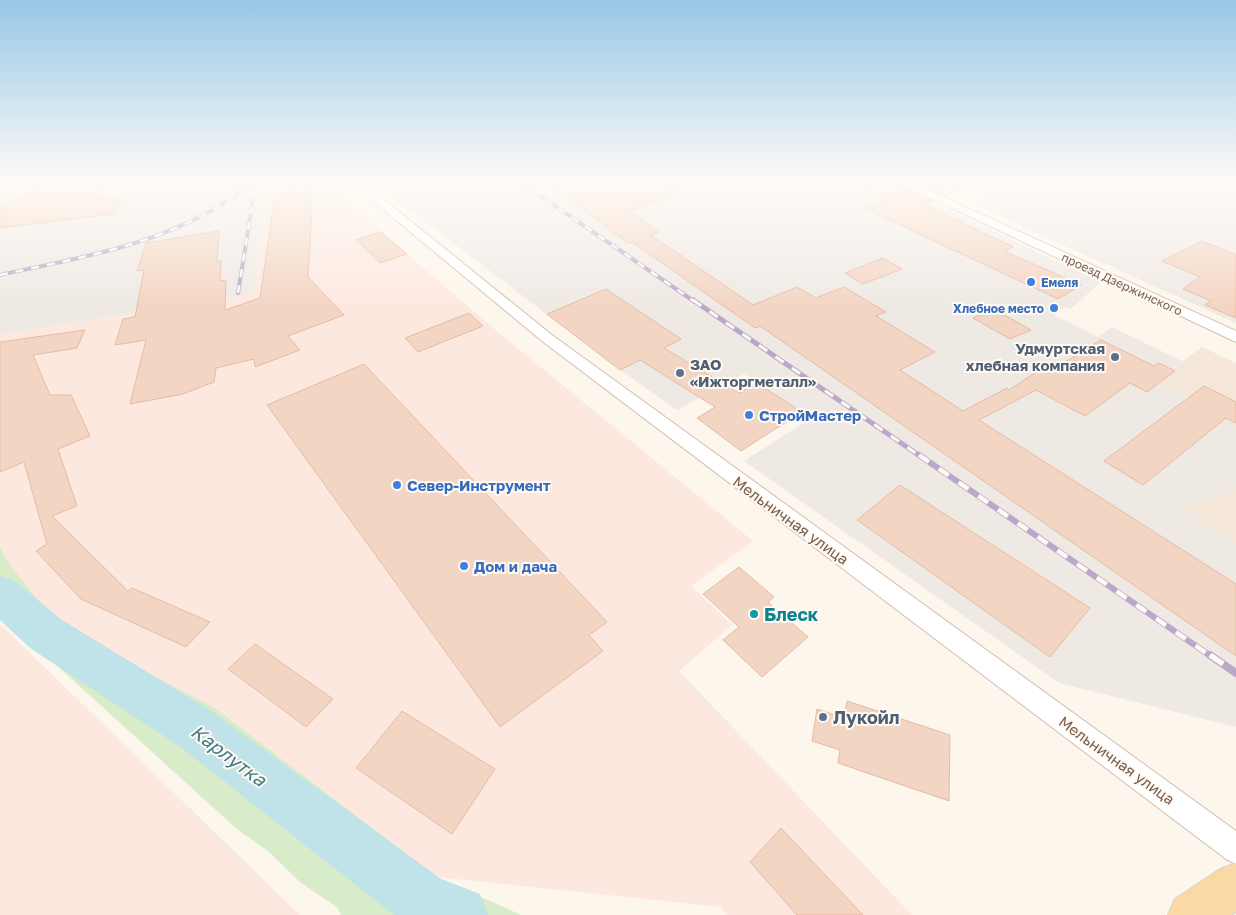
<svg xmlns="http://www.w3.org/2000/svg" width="1236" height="915" font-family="'Golos Text',sans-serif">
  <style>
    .residential { fill: #f5e8da }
    .commercial { fill: #fde8e0 }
    .industrial { fill: #efe9e4 }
    .green { fill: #d8ecc9 }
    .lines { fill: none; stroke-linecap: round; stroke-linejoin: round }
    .stream { stroke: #a5d3da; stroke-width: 8 }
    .river { fill: #bfe3e8; fill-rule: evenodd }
    .building { fill: #f3d5c3; stroke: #e6bba3 }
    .street-casing { stroke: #d1beb0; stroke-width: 2 }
    .primary-casing { stroke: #dad1cd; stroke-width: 2 }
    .street { fill: #fff; fill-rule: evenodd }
    .primary { fill: #fbd9a5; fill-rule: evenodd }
    .rail-far3-casing { stroke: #b9a8c9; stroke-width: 4 }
    .rail-far2-casing { stroke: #b9a8c9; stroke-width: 5 }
    .rail-far1-casing { stroke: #b9a8c9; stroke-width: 6 }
    .rail-casing { stroke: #b9a8c9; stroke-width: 8 }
    .rail-far3 { stroke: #fffaf3; stroke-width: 2.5; stroke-dasharray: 8; stroke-linecap: butt }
    .rail-far2 { stroke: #fffaf3; stroke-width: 3; stroke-dasharray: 10; stroke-linecap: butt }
    .rail-far1 { stroke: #fffaf3; stroke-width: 4.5; stroke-dasharray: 12; stroke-linecap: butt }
    .rail { stroke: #fffaf3; stroke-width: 5.5; stroke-dasharray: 16; stroke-linecap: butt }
    .shop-dot { fill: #3f7fe0; stroke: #fffaf3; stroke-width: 2 }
    .service-dot { fill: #5c6f8a; stroke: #fffaf3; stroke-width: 2 }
    .culture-dot { fill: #0f9aa8; stroke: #fffaf3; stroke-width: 2 }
    .labels { text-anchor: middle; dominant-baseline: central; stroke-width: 4; stroke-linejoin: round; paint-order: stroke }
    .far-shop-label { font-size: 12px; font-weight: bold; fill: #366cbe; stroke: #fffaf3; text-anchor: start }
    .far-street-label { font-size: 12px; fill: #7a5c4d; stroke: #fffaf3 }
    .service-label { font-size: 15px; font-weight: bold; fill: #4e5e75; stroke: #fffaf3; text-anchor: end }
    .shop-label { font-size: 15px; font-weight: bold; fill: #366cbe; stroke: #fffaf3; text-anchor: start }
    .street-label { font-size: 15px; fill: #7a5c4d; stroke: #fffaf3 }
    .near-culture-label { font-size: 18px; font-weight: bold; fill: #0d838f; stroke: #fffaf3; text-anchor: start }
    .near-service-label { font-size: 18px; font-weight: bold; fill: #4e5e75; stroke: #fffaf3; text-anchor: start }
    .near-water-label { font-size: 19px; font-style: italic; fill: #437c86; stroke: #fffaf3 }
  </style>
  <rect width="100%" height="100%" fill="#fdf6ec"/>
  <g class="residential">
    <polygon points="262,181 319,181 353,204 257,218"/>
    <polygon points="1202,347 1236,363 1236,423 1155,381"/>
    <polygon points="1236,490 1236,544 1180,507"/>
  </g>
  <g class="commercial">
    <polygon points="353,204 381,232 493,328 753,541 691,586 732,625 679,671 912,915 726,915 721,907 437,877 215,708 59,626 7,561 0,546 0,334 253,294 263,217"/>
    <polygon points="0,624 300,915 0,915"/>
  </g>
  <g class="industrial">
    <polygon points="0,181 262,181 257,217 263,217 254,294 0,334 0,198 22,183 0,185"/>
    <polygon points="372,181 887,181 1101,282 1074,306 1070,309 1065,307 1054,315 1098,337 1112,327 1182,361 1156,382 1236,423 1236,490 1180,507 1236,544 1236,727 1059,683 744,461 811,418 744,374 677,410 620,370"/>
    <polygon points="925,181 1236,181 1236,323 977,206 974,199 990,194 971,186 954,193"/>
  </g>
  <polygon class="green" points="0,546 7,561 59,626 215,708 437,877 521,915 341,915 337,907 301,883 268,851 238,830 0,614"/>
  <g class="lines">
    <polyline class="stream" points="418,915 423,901"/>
    <polygon class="river" points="0,576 15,581 62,620 213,712 441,879 480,894 488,915 394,915 179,746 30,648 0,620"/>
  </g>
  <g class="building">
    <polygon points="44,181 111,181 96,199 124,196 115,214 0,228 0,206 8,205"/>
    <polygon points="288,181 311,181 312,211 308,277 344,315 288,336 300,350 255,367 254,359 216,368 214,382 183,394 130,404 146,340 115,345 123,319 135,317 144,270 137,271 146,243 219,231 217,262 221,261 220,281 226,280 225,310 260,298 275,194 287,193"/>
    <polygon points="543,181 662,181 684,193 629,211 660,232 651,235 753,305 797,287 816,298 844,287 886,312 876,316 935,352 900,370 963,411 1007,388 1009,390 1050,363 1057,367 1101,340 1154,366 1159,363 1175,371 1147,392 1130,383 1085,416 1036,390 979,420 1236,584 1236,656 760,326 755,328 632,242 628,243"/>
    <polygon points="843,181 892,181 932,201 924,205 1013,247 1004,251 1081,285 1058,299 866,209 887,200"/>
    <polygon points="914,181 981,181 981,182 946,196"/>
    <polygon points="381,232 407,254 380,263 356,240"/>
    <polygon points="1202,241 1236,255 1236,318 1205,305 1211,301 1183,289 1200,277 1162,261"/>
    <polygon points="883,258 902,269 863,284 845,273"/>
    <polygon points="606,289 681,339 664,348 739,393 757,383 802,412 741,451 697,418 715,407 640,360 620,370 547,314"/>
    <polygon points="994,309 1031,330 1010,339 973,318"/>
    <polygon points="469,313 483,326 418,352 405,338"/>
    <polygon points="85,330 77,348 33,355 50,395 71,395 90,436 58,449 77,506 52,516 128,591 132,588 210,622 186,647 81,599 36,551 47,544 24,462 0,472 0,342"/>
    <polygon points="364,364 607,622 589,635 603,651 500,727 267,405"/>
    <polygon points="1204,386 1236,402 1236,423 1226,418 1143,485 1104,461"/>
    <polygon points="900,485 1090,608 1050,657 857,520"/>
    <polygon points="739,567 774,597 768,602 808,637 762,677 723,640 739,627 703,594"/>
    <polygon points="255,644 333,699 306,727 228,669"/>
    <polygon points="847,701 950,735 949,801 838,763 840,750 812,741 817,709 844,718"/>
    <polygon points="402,711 495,769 452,834 356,768"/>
    <polygon points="781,828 863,915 797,915 750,862"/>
  </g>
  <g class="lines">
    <g class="street-casing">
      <g id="street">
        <polygon points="349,181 361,181 552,335 1236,831 1236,864 1226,859 542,341"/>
        <polygon points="894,181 909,181 1236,331 1236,342"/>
      </g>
    </g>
    <g class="primary-casing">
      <polygon id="primary" points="1236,863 1236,912 1231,915 1168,915 1175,899 1220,869"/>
    </g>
    <use href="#street" class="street"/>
    <use href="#primary" class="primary"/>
    <g class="rail-far3-casing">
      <g id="rail-far3">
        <polyline points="519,181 695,302"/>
        <path d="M0,275c73,-16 149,-28 214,-66 13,-8 26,-15 36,-28"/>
        <polyline points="238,293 256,181"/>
      </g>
    </g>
    <g class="rail-far2-casing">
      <polyline id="rail-far2" points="693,300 920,456"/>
    </g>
    <g class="rail-far1-casing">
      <polyline id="rail-far1" points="919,455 1212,657"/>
    </g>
    <g class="rail-casing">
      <polyline id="rail" points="1210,655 1236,673"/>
    </g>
    <use href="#rail-far3" class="rail-far3"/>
    <use href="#rail-far2" class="rail-far2"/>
    <use href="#rail-far1" class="rail-far1"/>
    <use href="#rail" class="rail"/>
  </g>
  <linearGradient id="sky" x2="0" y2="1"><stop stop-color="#97c7e8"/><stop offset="0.59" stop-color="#fefbf6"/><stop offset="1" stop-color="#fefbf6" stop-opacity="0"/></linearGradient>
  <rect width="1236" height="309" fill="url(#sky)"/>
  <g class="shop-dot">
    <circle cx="1031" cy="282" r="5"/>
    <circle cx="1054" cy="308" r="5"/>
    <circle cx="749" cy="415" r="5"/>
    <circle cx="397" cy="485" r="5"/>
    <circle cx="464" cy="566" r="5"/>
  </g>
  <g class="service-dot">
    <circle cx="1115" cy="357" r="5"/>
    <circle cx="680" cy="373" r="5"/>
    <circle cx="823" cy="717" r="5"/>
  </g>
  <circle class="culture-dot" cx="754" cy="614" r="5"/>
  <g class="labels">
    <g class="far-shop-label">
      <text x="1041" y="282">Емеля</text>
      <text x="1044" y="308" text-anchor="end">Хлебное место</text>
    </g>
    <g class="far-street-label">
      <text transform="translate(1122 284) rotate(25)">проезд Дзержинского</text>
    </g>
    <g class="service-label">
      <text x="1105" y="348">Удмуртская<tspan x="1105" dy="17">хлебная компания</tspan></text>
      <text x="690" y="364" text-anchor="start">ЗАО<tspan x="690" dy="17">«Ижторгметалл»</tspan></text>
    </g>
    <g class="shop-label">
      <text x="759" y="415">СтройМастер</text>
      <text x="407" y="485">Север-Инструмент</text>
      <text x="474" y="566">Дом и дача</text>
    </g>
    <g class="street-label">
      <text transform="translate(791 520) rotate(36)">Мельничная улица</text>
      <text transform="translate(1117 760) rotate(36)">Мельничная улица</text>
    </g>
    <g class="near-culture-label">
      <text x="764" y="614">Блеск</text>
    </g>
    <g class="near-service-label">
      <text x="833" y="717">Лукойл</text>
    </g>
    <g class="near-water-label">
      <text transform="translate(229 755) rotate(37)">Карлутка</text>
    </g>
  </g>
</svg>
